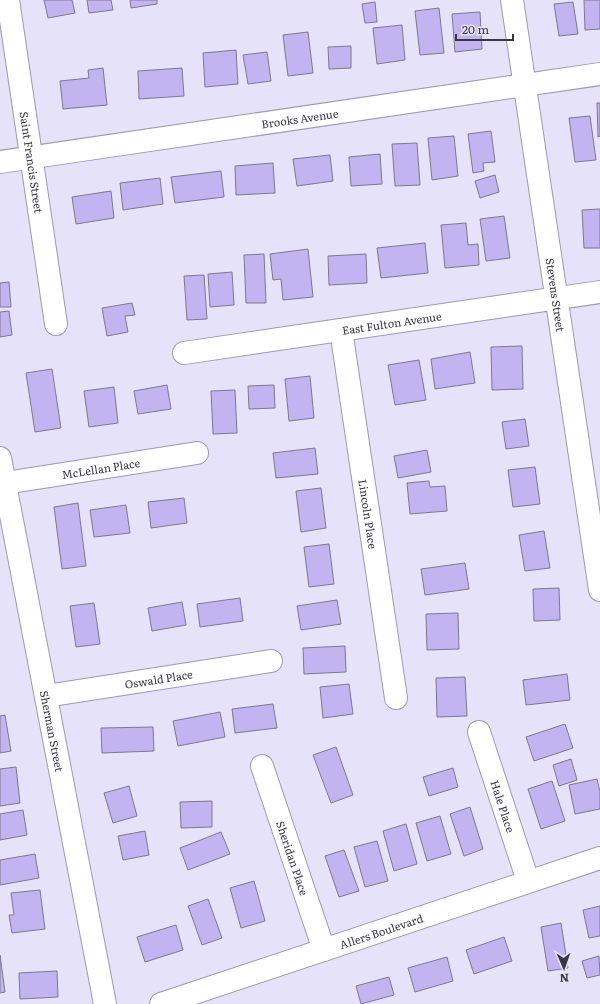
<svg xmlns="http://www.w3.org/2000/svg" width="600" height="1004" font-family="Literata,serif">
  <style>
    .building { fill: #c1b4f0; stroke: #7d798e }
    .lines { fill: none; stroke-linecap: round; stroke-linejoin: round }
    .minor-casing { stroke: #9d99ae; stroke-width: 24 }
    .minor { stroke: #fff; stroke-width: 22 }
    .labels { text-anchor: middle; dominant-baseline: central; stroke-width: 3; stroke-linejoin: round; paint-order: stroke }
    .street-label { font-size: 11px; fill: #383740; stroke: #e6e2f9 }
  </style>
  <rect width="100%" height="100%" fill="#e6e2f9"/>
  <g class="building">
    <polygon points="44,0 72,0 75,13 48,18"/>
    <polygon points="87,0 111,0 113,10 89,13"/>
    <polygon points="130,0 157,0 157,4 131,8"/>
    <polygon points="584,0 600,0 600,29 585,30"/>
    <polygon points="375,2 377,22 365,23 362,4"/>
    <polygon points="573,2 578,34 559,36 554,4"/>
    <polygon points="439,8 444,53 420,55 415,11"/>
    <polygon points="480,12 482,49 455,52 452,14"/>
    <polygon points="402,25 405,60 377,64 373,28"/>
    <polygon points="308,32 313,73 288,76 283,35"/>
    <polygon points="351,46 351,68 329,69 328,47"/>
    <polygon points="236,50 238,84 205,87 203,53"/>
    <polygon points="267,52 271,81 248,84 243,55"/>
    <polygon points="103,68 107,105 63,109 60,81 89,78 88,70"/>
    <polygon points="182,68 184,96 139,99 138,71"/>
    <polygon points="597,103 600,103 600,136 598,137"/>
    <polygon points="590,116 596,160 575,162 569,118"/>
    <polygon points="491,131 495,162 483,163 484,171 473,173 468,134"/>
    <polygon points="454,136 458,176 432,180 428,138"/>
    <polygon points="417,143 420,185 395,186 392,144"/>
    <polygon points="380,154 382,184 351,186 349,157"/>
    <polygon points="330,155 333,181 297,186 293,159"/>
    <polygon points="273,163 275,193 236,195 235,166"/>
    <polygon points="221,171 224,197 175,203 171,177"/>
    <polygon points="495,175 499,192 480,198 475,181"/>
    <polygon points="160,178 163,204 123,210 120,183"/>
    <polygon points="111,191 114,218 76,224 72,197"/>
    <polygon points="600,209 600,248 584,248 582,210"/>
    <polygon points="504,216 510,258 486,261 480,219"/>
    <polygon points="466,223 468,245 478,244 479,265 445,268 441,225"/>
    <polygon points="425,243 428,273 381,278 377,248"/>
    <polygon points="308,249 313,297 283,300 281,279 273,280 270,254"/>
    <polygon points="264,254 266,303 246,303 244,255"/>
    <polygon points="366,254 367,283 329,285 328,256"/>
    <polygon points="232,272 234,305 210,307 208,274"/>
    <polygon points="204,275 207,319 187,320 184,276"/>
    <polygon points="9,282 11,307 0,307 0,283"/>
    <polygon points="132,303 135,315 125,316 128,332 107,336 102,308"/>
    <polygon points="9,311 12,335 0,337 0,312"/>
    <polygon points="522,346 523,389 492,390 491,347"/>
    <polygon points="470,352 475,383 435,389 431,359"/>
    <polygon points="419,360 426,400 395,405 388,365"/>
    <polygon points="52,369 61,428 35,432 26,373"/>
    <polygon points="310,376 314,418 289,421 285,379"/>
    <polygon points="167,385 171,409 138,414 134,391"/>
    <polygon points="274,385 275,408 249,409 248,386"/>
    <polygon points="114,387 118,423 89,427 84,391"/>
    <polygon points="235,390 237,433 213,434 211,391"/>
    <polygon points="525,419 529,446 506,449 502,422"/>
    <polygon points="315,448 318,474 276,478 273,453"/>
    <polygon points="427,450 431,472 398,478 394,456"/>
    <polygon points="535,467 540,504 513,507 508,470"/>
    <polygon points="429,481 430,487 445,486 447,511 410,514 407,483"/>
    <polygon points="321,488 326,528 301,532 296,491"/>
    <polygon points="184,498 187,523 151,528 148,502"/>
    <polygon points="78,503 86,566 62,569 54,507"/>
    <polygon points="126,505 130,533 94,537 90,510"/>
    <polygon points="544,531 550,568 525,571 519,535"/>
    <polygon points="329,544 334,584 309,587 304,547"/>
    <polygon points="465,563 469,589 425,595 421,569"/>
    <polygon points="559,588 560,620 534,621 533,589"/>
    <polygon points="240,598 243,621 200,627 197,604"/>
    <polygon points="337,600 341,624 301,630 297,606"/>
    <polygon points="182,602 186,625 152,631 148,608"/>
    <polygon points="94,603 100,644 76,647 70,606"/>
    <polygon points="458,613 459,649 427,650 426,614"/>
    <polygon points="345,646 346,672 304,674 303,648"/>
    <polygon points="567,674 570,700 526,705 523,680"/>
    <polygon points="465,677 467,716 437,717 436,678"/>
    <polygon points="349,684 353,714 323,718 320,687"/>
    <polygon points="273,704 277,728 235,733 232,709"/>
    <polygon points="220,712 225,737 178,746 173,721"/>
    <polygon points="5,715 11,751 0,753 0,716"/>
    <polygon points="565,724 573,748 534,761 526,737"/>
    <polygon points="153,727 154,751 102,753 101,728"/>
    <polygon points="336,747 353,795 331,803 313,755"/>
    <polygon points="571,759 577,780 559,786 553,765"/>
    <polygon points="16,767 20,803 0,806 0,769"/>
    <polygon points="453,768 458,787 429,796 423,777"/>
    <polygon points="597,779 600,792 600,809 575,814 569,785"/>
    <polygon points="552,781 565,821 541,829 528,789"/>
    <polygon points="129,786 137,816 113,823 104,793"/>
    <polygon points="212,801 212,827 181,828 180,802"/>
    <polygon points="470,807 483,849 464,856 450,814"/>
    <polygon points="23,810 27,835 0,840 0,814"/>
    <polygon points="440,816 451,854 427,861 416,823"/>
    <polygon points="406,824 417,864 394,871 383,831"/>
    <polygon points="145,831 149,855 123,860 118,836"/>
    <polygon points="221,832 230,854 188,870 180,848"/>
    <polygon points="377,841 388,881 365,887 354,847"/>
    <polygon points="344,850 359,891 339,897 325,856"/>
    <polygon points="35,854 39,878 0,885 0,860"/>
    <polygon points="254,881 265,921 241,928 230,888"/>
    <polygon points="40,890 45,929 12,933 9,915 14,915 11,893"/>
    <polygon points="208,899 222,938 202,945 188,906"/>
    <polygon points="600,906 600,936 589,938 583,910"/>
    <polygon points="561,923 568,968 548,971 541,927"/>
    <polygon points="176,925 183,950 145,962 137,937"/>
    <polygon points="504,937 512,961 474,974 466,950"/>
    <polygon points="0,955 5,992 0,993"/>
    <polygon points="599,956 600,975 587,978 582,961"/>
    <polygon points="447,957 453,981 415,992 408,968"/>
    <polygon points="57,971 58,997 20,999 19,973"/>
    <polygon points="389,977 394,995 361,1004 356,986"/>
  </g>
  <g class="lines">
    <g class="minor-casing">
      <g id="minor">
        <path id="s1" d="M8,0l48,324"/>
        <path id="s2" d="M512,0l88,590"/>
        <path id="s3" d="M0,162l600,-88"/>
        <path id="s4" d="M341,330l55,368"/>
        <path id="s5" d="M184,353l416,-61"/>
        <path id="s6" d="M0,458l105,546"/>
        <path id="s7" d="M5,483l192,-30"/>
        <path id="s8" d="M46,696l225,-35"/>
        <path id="s9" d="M479,732l49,149"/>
        <path id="s10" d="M262,766l62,184"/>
        <path id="s11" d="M161,1004l439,-146"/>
      </g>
    </g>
    <use href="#minor" class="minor"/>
  </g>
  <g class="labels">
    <g class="street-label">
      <text stroke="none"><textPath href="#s3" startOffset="303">Brooks Avenue</textPath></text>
      <text stroke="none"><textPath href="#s1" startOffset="164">Saint Francis Street</textPath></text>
      <text stroke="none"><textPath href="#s2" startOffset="298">Stevens Street</textPath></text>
      <text stroke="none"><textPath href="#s5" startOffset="210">East Fulton Avenue</textPath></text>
      <text stroke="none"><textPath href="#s7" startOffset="97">McLellan Place</textPath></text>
      <text stroke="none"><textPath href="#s4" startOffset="186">Lincoln Place</textPath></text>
      <text stroke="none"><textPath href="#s8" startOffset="114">Oswald Place</textPath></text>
      <text stroke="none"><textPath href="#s6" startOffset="278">Sherman Street</textPath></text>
      <text stroke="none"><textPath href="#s9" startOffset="78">Hale Place</textPath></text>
      <text stroke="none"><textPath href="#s10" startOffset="97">Sheridan Place</textPath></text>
      <text stroke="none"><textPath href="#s11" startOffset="232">Allers Boulevard</textPath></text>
    </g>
  </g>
  <g transform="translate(564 968) rotate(178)" stroke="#e6e2f9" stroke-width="3" paint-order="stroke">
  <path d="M0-3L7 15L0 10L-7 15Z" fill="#383740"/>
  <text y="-6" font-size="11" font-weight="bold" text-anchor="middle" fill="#383740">N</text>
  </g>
  <path d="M456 34v6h57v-6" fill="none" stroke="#383740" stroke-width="2"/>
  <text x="462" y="34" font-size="12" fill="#383740" stroke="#e6e2f9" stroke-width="3" paint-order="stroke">20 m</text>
</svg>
